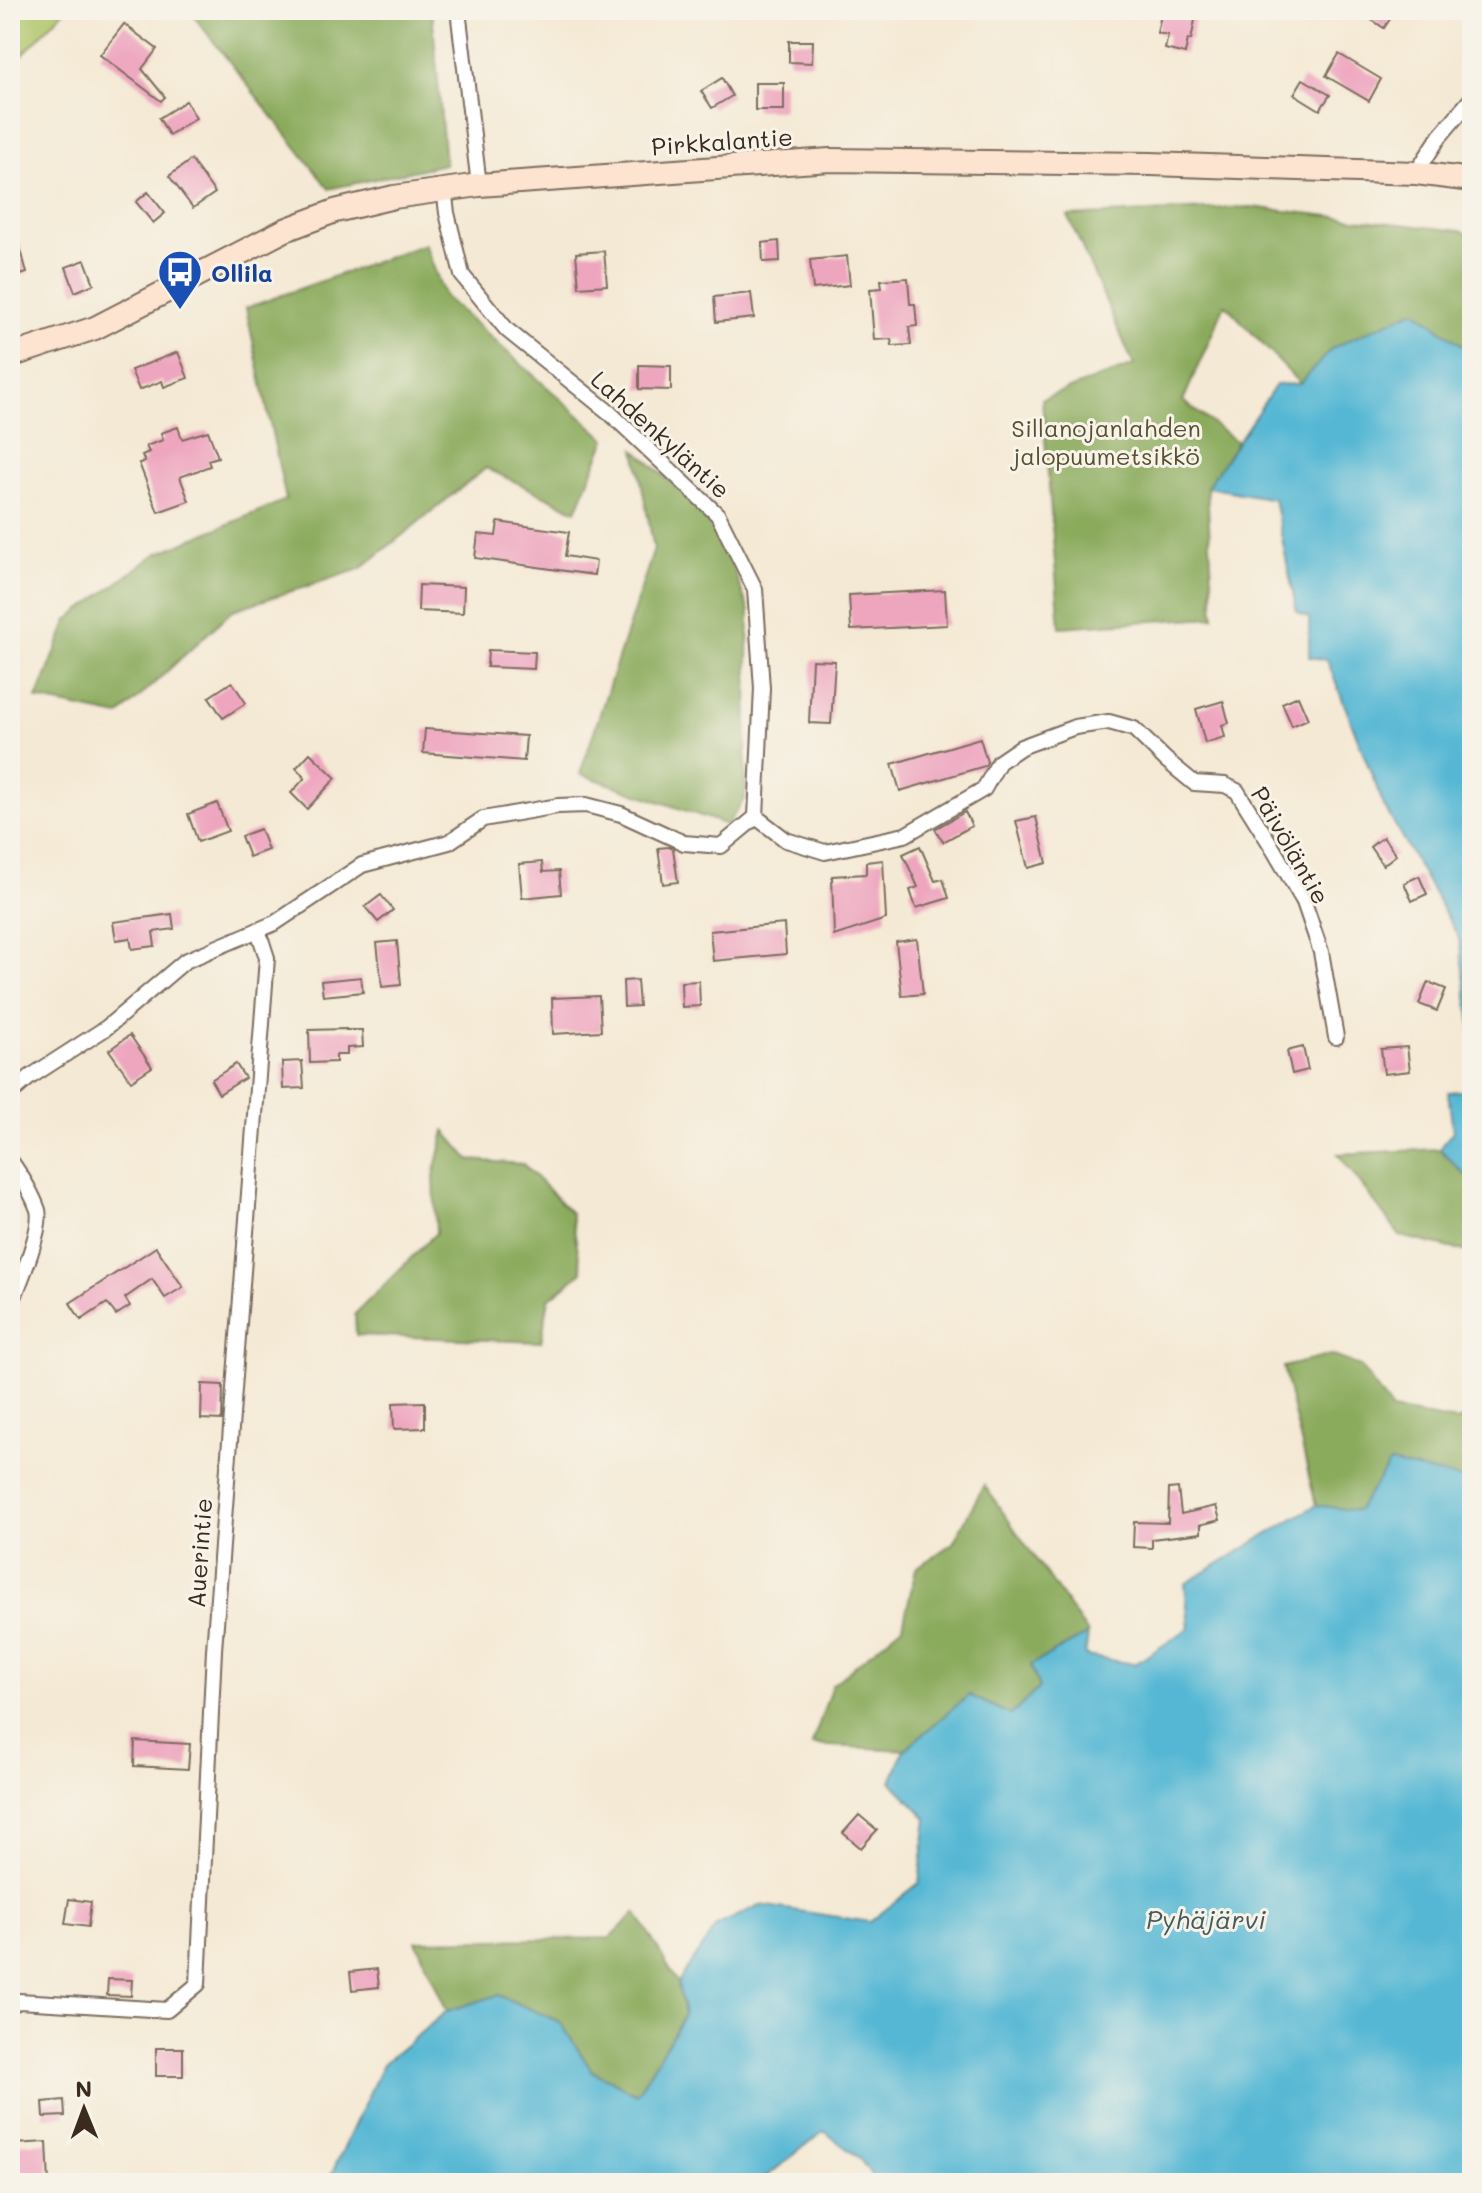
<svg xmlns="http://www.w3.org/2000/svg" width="1482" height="2193" font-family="Mali,sans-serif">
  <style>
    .green { fill: #aec468; stroke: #747743; stroke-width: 2 }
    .forest { fill: #8aaa5c; stroke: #626a3d; stroke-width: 2 }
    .water { fill: #55b7d4; stroke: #487079; stroke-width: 2 }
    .building { fill: #eea6bf }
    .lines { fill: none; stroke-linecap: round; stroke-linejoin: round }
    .street-casing { stroke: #7c6d5e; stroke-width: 18 }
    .secondary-casing { stroke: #7c6d5e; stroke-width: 26 }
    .street { stroke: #fff; stroke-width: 14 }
    .secondary { stroke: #fde4d0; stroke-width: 22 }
    .labels { text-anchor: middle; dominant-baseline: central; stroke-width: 6; stroke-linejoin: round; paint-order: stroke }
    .street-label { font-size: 24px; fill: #3b2a1e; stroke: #f7f3e8 }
    .transit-label { font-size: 24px; font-weight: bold; fill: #164399; stroke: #f7f3e8; text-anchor: start }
    .park-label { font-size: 24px; fill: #585030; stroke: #f7f3e8 }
    .water-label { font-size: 26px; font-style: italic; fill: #445b5e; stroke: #f7f3e8 }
  </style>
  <rect width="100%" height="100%" fill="#f7f3e8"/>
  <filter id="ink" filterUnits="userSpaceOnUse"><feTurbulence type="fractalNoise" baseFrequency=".0125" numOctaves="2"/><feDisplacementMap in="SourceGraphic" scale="16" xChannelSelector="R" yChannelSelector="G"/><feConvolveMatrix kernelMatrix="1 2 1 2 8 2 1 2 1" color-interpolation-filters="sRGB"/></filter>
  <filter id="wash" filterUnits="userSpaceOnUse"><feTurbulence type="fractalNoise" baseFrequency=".006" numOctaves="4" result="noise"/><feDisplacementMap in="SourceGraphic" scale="32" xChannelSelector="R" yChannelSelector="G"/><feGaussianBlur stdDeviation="1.8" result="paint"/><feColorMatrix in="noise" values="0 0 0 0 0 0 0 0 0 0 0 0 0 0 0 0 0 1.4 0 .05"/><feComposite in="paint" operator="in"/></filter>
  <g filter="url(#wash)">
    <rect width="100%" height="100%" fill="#f4e9d4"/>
    <polygon class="green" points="10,10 65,10 10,68"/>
    <g class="forest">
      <polygon points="189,10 432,10 445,164 329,189"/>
      <polygon points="1251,207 1461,231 1472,235 1472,353 1415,310 1332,348 1300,384 1225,304 1183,401 1237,442 1207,487 1214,617 1060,627 1042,399 1134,365 1068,216"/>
      <polygon points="425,244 445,297 606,439 576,511 486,468 360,569 233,610 119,716 37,699 68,620 156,554 286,500 246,308"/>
      <polygon points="635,449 717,525 749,611 745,798 727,825 580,774 654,549"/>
      <polygon points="445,1131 470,1160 523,1164 571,1213 582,1272 549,1299 541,1342 356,1335 355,1314 436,1233 434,1176"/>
      <polygon points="1440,1149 1472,1182 1472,1253 1400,1236 1338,1154"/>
      <polygon points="1331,1355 1360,1366 1392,1410 1457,1421 1472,1414 1472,1481 1357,1511 1316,1505 1283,1367"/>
      <polygon points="984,1485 1088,1634 1031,1665 1039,1688 1011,1715 969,1695 904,1750 812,1745 832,1685 903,1626 916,1568 953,1543"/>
      <polygon points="636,1912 678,1983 684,2015 637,2094 592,2071 560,2022 498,1995 447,2011 416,1941 610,1938"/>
    </g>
    <g class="water">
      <polygon points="1415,310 1472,353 1472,1031 1459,938 1384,806 1327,660 1309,657 1309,618 1297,612 1274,499 1207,487 1276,385 1300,384 1332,348"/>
      <polygon points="1472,1090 1472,1182 1440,1149 1453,1131 1448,1092"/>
      <polygon points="1390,1463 1472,1481 1472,2183 877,2183 859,2158 824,2131 762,2180 761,2183 323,2183 332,2173 383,2064 447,2011 498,1995 560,2022 592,2071 637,2094 684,2015 678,1983 716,1926 760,1905 870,1922 919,1883 927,1818 891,1782 904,1750 969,1695 1011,1715 1039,1688 1031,1665 1088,1634 1085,1656 1135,1664 1189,1628 1185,1584 1316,1505 1357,1511"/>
    </g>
    <g id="blocks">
      <g class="building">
        <polygon points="1162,10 1197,10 1191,40 1188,39 1185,54 1165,49 1168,35 1157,33"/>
        <polygon points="1357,10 1396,10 1384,28"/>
        <polygon points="124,24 157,49 142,69 165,97 161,101 100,55"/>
        <polygon points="789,41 813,41 812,63 789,62"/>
        <polygon points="1339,54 1381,79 1369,101 1326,76"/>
        <polygon points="722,78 732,96 712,108 701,91"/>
        <polygon points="1303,79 1330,95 1320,110 1294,94"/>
        <rect x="755" y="83" width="29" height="27"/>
        <polygon points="186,101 196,118 169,135 159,118"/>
        <polygon points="191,160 215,193 193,208 169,176"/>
        <polygon points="148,192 165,213 153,223 136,202"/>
        <polygon points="10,227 15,227 27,273 10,278"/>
        <polygon points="779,241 780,261 763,262 762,243"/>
        <polygon points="604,251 607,285 579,287 576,253"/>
        <polygon points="847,256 850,285 813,289 810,260"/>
        <polygon points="85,260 94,284 75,292 66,267"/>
        <polygon points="908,278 910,304 915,304 917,326 909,327 911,345 892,346 891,339 874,340 870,289 882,288 881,280"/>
        <polygon points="751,293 754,318 716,322 714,297"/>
        <polygon points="178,352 188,378 164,387 162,381 139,390 131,370"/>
        <polygon points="639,365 671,366 671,390 639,389"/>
        <polygon points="178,427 182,439 208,431 218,457 208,460 210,466 180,477 189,501 158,512 139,463 145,462 142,455 149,452 146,446 163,440 161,433"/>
        <polygon points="498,522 569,532 565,556 596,561 594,575 475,558 478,534 496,536"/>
        <polygon points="419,585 464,587 463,613 418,611"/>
        <polygon points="945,590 947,625 851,630 849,595"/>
        <polygon points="488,650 535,652 534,669 487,667"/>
        <polygon points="812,660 835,661 831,724 809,723"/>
        <polygon points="232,682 246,703 223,718 209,697"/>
        <polygon points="1298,696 1308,719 1292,726 1282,703"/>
        <polygon points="1223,701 1229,723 1222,725 1225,737 1205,743 1196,709"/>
        <polygon points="425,729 526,736 524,761 423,753"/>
        <polygon points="980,738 987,762 985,766 900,791 892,764"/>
        <polygon points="310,753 336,778 307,809 291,793 305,778 296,768"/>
        <polygon points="217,803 228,831 198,842 188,814"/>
        <polygon points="965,812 972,826 943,842 935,829"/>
        <polygon points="1036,817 1047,863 1028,868 1016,821"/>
        <polygon points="260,829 268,850 249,857 241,836"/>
        <polygon points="1383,837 1396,855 1383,865 1370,847"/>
        <polygon points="920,846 935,881 943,879 949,898 916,908 910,890 918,887 903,854"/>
        <polygon points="669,847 673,849 678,882 663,884 658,848"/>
        <polygon points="883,860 886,919 834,936 832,876 866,874 866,862"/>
        <polygon points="542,862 543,872 559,871 561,894 522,898 519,864"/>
        <polygon points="1419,876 1427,894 1412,901 1404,883"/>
        <polygon points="381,895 393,910 378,922 365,907"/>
        <polygon points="172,914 174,929 153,932 155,946 132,949 130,938 116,940 113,922"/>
        <polygon points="784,924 786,954 713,961 710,931"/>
        <polygon points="917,939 923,994 902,996 896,942"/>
        <polygon points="397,941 401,985 382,987 377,943"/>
        <polygon points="361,977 363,992 323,996 321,981"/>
        <polygon points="637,980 639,1006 624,1007 623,981"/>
        <polygon points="699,981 700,1006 682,1007 681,982"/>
        <polygon points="1428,982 1446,989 1437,1011 1419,1004"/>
        <polygon points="599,996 601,1031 553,1034 552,998"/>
        <polygon points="346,1029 346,1030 362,1030 363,1047 347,1048 347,1055 336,1055 336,1062 310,1063 309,1030"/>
        <polygon points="130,1035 152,1067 131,1081 109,1050"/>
        <polygon points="1303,1047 1308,1070 1292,1074 1287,1051"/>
        <polygon points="1407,1047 1410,1071 1384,1074 1381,1049"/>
        <polygon points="302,1061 304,1088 283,1089 282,1062"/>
        <polygon points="236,1064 245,1078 219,1094 211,1080"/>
        <polygon points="156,1247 183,1287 165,1298 152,1279 125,1298 130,1306 116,1315 107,1303 81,1320 70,1303"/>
        <polygon points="202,1384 223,1385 222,1420 201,1419"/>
        <polygon points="425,1402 425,1428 394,1429 393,1403"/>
        <polygon points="1178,1488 1181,1514 1216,1506 1220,1520 1199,1525 1201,1525 1201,1533 1152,1539 1152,1548 1133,1547 1134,1522 1168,1523 1169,1489"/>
        <polygon points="135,1741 190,1744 188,1769 134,1766"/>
        <polygon points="859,1815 877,1830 861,1848 843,1833"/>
        <polygon points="69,1899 91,1902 88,1927 65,1924"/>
        <polygon points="377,1969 379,1987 352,1990 350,1972"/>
        <polygon points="108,1979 132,1980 131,1996 107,1995"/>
        <rect x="156" y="2048" width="27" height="28"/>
        <polygon points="64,2100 65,2116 44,2117 43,2102"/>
        <polygon points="47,2142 49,2183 16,2183 14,2144"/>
      </g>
    </g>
  </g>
  <g filter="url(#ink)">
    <use href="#blocks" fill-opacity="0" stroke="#7c6d5e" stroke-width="2"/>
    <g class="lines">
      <g class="street-casing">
        <g id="street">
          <polyline points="458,10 479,185"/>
          <polyline points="1416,173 1440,136 1472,98"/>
          <polyline points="756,817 786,840 825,852 905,835 984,789 999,762 1021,747 1075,727 1109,722 1134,729 1166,760 1194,783 1225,785 1237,791 1269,842 1304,902 1321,952 1336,1037"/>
          <polyline points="10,1094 30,1077 106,1028 185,961 275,923 362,865 449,842 483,819 558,806 586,805 621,814 684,843 721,846 756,817 762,688 755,589 718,515 610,413 507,330 462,275 447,213 444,189"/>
          <path d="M10,1160c10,14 22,33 28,50 5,19 -20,77 -28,97"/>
          <polyline points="10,2006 19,2001 167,2010 198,1984 214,1650 267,958 258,930"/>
        </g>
      </g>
      <g class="secondary-casing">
        <polyline id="secondary" points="10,356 95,328 285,230 335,211 394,197 479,185 830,160 1151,164 1416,173 1472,180"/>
      </g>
      <use href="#street" class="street"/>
      <use href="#secondary" class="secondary"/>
    </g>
  </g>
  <defs>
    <g id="bus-pin" transform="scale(2.3)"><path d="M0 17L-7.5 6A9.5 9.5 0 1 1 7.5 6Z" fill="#1a4fb4" stroke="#f7f3e8"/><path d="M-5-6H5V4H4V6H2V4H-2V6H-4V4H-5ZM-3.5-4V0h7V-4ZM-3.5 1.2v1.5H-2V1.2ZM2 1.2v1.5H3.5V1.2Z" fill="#fff"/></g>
  </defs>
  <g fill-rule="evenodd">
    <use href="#bus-pin" x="180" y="272"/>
  </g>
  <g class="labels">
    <g class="street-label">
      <text transform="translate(722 141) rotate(-4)">Pirkkalantie</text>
      <text transform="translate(661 434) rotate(42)">Lahdenkyläntie</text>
      <text transform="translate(1291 845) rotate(60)">Päivöläntie</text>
      <text transform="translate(199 1553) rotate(-86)">Auerintie</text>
    </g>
    <g class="transit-label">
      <text x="211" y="272">Ollila</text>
    </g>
    <g class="park-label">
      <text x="1106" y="427">Sillanojanlahden<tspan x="1106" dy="28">jalopuumetsikkö</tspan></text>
    </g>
    <g class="water-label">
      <text x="1206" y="1919">Pyhäjärvi</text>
    </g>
  </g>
  <rect width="1482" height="2193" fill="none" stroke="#f7f3e8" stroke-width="40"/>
  <g transform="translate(84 2109) rotate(359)" stroke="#f7f3e8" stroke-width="6" paint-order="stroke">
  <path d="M0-6L14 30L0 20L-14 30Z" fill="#3b2a1e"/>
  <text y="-12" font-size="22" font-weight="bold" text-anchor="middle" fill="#3b2a1e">N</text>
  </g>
</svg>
